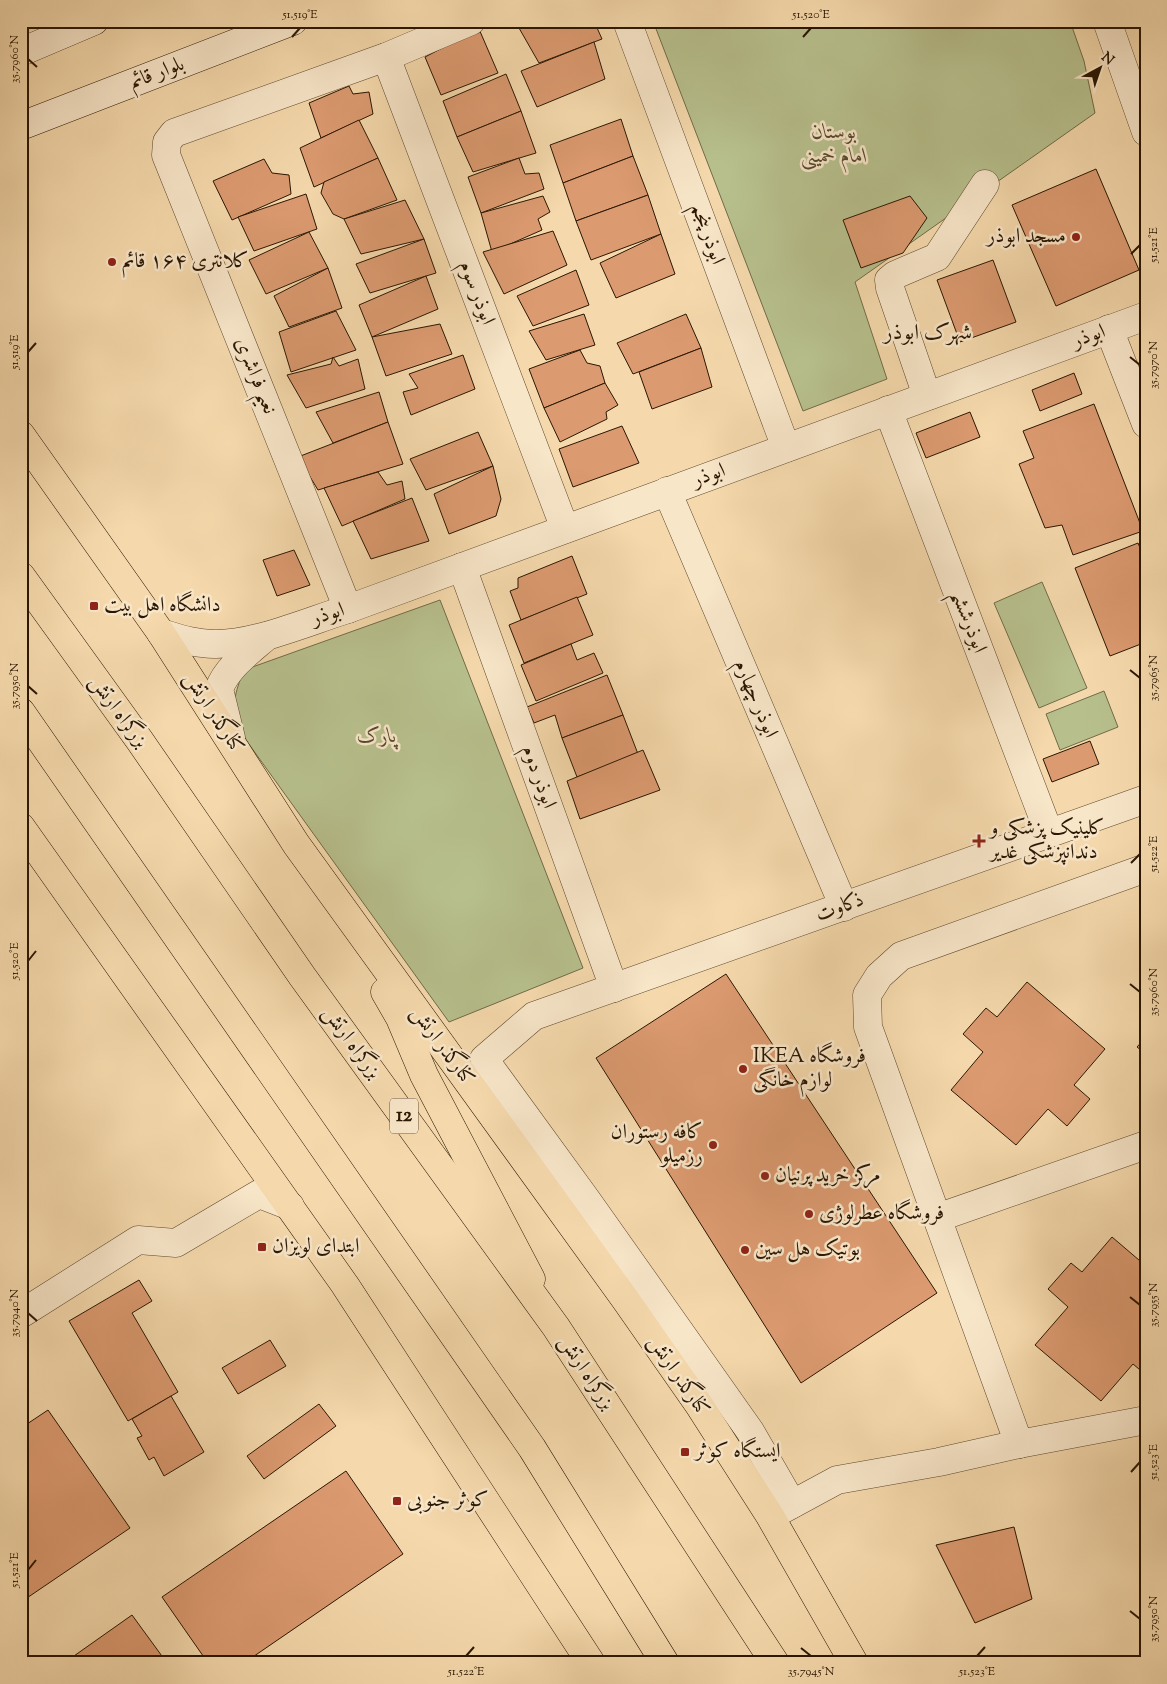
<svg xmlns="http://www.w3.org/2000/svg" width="1167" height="1684" font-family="'Sorts Mill Goudy',Amiri,serif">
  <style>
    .green { fill: #b7c08d; stroke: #706b48 }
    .building { fill: #dc9a70; stroke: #2a1602 }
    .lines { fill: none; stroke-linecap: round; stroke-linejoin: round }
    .street-casing { stroke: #5d472c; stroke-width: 29 }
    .secondary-casing { stroke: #2a1602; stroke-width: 29 }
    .primary-casing { stroke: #2a1602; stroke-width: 29 }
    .highway-casing { stroke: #2a1602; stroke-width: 29 }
    .street { stroke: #f8e6c9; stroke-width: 28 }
    .secondary { stroke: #f8e6c9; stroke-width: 28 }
    .primary { stroke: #f5d9ac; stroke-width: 28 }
    .highway { stroke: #f5d9ac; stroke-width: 28 }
    .ticks { fill: none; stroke: #2a1602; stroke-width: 2 }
    .poi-dot { fill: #8f2418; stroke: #f8e6c9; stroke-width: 2 }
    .labels { text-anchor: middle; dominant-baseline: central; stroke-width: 5; stroke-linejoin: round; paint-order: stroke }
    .shield { fill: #f8e6c9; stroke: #68543e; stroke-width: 1 }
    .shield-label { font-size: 20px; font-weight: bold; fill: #2a1602 }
    .street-label { font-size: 21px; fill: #2a1602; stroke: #f8e6c9 }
    .park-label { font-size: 21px; font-style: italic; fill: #54492c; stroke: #f8e6c9 }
    .poi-label { font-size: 21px; fill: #2a1602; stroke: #f8e6c9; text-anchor: start }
    .neighbourhood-label { font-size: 22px; fill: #2a1602; stroke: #f8e6c9 }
    .neatline { fill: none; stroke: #2a1602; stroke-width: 2 }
    .ticks-label { font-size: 12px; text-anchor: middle; fill: #2a1602 }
  </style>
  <rect width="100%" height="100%" fill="#f5d9ac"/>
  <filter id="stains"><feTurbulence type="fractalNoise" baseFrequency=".004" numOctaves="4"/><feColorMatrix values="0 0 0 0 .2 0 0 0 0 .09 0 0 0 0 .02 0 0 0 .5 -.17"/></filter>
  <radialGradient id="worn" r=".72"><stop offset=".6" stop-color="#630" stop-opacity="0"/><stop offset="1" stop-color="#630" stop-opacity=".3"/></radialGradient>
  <g class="green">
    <polygon points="653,21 1070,21 1084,61 1095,113 855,282 887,379 803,411"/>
    <polygon points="1042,582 1087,688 1039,708 994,603"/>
    <path d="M440,600l143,368 -134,54 -211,-293c-6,-26 -4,-34 6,-59z"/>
    <polygon points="1104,691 1118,727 1060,750 1046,714"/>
  </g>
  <g class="building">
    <polygon points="515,21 594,21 602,39 539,63"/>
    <polygon points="479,29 498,73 441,95 425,57"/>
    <polygon points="594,42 605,79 537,107 521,71"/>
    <polygon points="506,74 521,111 457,137 443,101"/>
    <polygon points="349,86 353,94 369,92 373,114 321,138 309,103"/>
    <polygon points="521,111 536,153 473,172 457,137"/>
    <polygon points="621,119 633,156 563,183 550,145"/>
    <polygon points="359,120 378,158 314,187 300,148"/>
    <polygon points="633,156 648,195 576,221 563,183"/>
    <polygon points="378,158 397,200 344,219 333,214 321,193 324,182"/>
    <polygon points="519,158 525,174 539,173 544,189 481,213 468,177"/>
    <polygon points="264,159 272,173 289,175 291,194 232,220 213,181"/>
    <polygon points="1096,169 1139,270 1056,306 1012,205"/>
    <polygon points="306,194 317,229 254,251 238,217"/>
    <polygon points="648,195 661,234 591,260 576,221"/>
    <polygon points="543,196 550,212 538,219 542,230 492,252 481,213"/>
    <polygon points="910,196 927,218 903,253 861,268 843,220"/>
    <polygon points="405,200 424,239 361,254 344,219"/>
    <polygon points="553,231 567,265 504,294 483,252"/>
    <polygon points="309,232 328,268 266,294 249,260"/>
    <polygon points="661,234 675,274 616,298 600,263"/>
    <polygon points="424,239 436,273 370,293 356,264"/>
    <polygon points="993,260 1016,322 960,342 937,280"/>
    <polygon points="328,268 342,308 289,327 274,296"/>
    <polygon points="576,270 589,305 533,326 517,296"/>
    <polygon points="426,276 438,309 372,337 359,305"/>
    <polygon points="336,311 356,350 291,372 279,332"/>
    <polygon points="584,314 595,345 546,360 529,331"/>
    <polygon points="686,314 701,348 633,374 617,343"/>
    <polygon points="440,324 452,354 386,376 372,337"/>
    <polygon points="701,348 712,387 652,409 639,372"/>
    <polygon points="580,350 587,363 600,366 605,383 544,408 529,369"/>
    <polygon points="463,355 475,389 411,415 403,392 418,388 409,374"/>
    <polygon points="333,357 339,366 358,359 365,389 306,408 287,375 331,364"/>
    <polygon points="1074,373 1082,394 1040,411 1032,390"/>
    <polygon points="605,383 618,405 606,412 607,419 560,442 544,408"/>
    <polygon points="379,392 388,422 333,443 316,412"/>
    <polygon points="1094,404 1143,531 1073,555 1062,525 1045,528 1019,464 1034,458 1023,431"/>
    <polygon points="970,412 980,437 926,458 916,433"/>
    <polygon points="388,422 403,464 318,490 298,457"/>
    <polygon points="622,426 639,463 573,487 559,449"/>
    <polygon points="478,432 493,466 426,490 410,459"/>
    <polygon points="493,466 501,499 496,516 449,534 434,494"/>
    <polygon points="378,472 387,485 402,481 405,499 342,526 324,488"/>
    <polygon points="412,498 429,541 371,559 353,521"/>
    <polygon points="1138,543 1146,562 1146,642 1110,656 1075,568"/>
    <polygon points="294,550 310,585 277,596 263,560"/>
    <polygon points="572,556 587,594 521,620 510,591 518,588 518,578"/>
    <polygon points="577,597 593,635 524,663 509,625"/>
    <polygon points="571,644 577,660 594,653 603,673 536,701 521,665"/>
    <polygon points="607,675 623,715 562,738 555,715 534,723 527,707"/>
    <polygon points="623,715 638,754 577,777 562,738"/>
    <polygon points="1090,741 1099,764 1052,782 1043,759"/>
    <polygon points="643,750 660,790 580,819 567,781"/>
    <polygon points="726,974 937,1293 801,1383 596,1058"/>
    <polygon points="1027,982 1105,1049 1074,1085 1090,1099 1067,1126 1048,1109 1016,1145 951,1090 983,1052 963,1034 986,1008 997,1017"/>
    <polygon points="1146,1037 1146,1054 1137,1047"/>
    <polygon points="1112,1237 1146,1266 1146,1375 1133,1364 1101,1401 1035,1345 1068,1307 1048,1289 1071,1263 1082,1272"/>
    <polygon points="139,1280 152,1301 132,1313 178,1392 128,1421 69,1321"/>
    <polygon points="270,1340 286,1366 238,1394 222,1368"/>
    <polygon points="171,1396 204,1452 164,1476 154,1457 149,1460 137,1438 142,1436 132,1419"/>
    <polygon points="319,1404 336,1426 264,1479 247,1456"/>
    <polygon points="48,1410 130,1528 21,1602 21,1428"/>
    <polygon points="346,1471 403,1554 244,1663 208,1663 162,1597"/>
    <polygon points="1014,1527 1032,1599 975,1623 936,1545"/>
    <polygon points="132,1615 167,1663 64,1663"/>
  </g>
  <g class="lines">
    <g class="street-casing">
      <g id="street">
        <polyline points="627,21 786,448"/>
        <polyline points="1107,21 1146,132"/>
        <polyline points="386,57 565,529"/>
        <polyline points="1109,329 1146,424"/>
        <polyline points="927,396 890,288 889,280 895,275 937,257 985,184"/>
        <polyline points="888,410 1049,833"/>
        <polyline points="667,491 844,907"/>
        <polyline points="462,567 614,988"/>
        <polyline points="348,609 166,155 167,142 174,133 386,57 471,21"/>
        <path d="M161,633c17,5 34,11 53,11 40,1 95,-23 134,-35l798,-293"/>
        <path d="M231,738l-12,-49c8,-22 31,-38 48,-53"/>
        <polyline points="937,1218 1146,1145"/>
        <polyline points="21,1314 138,1240 176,1243 259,1194 290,1206"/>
        <polyline points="1019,1444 868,1027 867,995 879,976 901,956 1146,868"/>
        <polyline points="792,1504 750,1431 586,1199 484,1059 534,1016 1146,799"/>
        <polyline points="776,1513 837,1480 939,1462 1019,1444 1146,1420"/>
      </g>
    </g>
    <g class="secondary-casing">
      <g id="secondary">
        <polyline points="21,52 94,21"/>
        <polyline points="21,126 293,21"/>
      </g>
    </g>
    <g class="primary-casing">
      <g id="primary">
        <polyline points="21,435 161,633 296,844 625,1299 699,1405 770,1516 854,1663"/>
        <polyline points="21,827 345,1285 591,1663"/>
        <polyline points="385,992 400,1018 424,1075 531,1279"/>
      </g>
    </g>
    <g class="highway-casing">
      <g id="highway">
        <polyline points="21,576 140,741 302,976 556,1327 775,1663"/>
        <polyline points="21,712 532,1448 665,1663"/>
      </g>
    </g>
    <use href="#street" class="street"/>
    <use href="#secondary" class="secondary"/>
    <use href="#primary" class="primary"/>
    <use href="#highway" class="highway"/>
  </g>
  <path class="ticks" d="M292,37l8,-9M803,37l8,-9M28,59l9,8M1131,254l9,-9M28,352l8,-9M1130,357l10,8M1130,670l10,8M28,686l9,8M1131,863l9,-9M28,961l8,-10M1130,984l10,8M1130,1297l10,8M28,1313l9,8M1131,1472l9,-10M28,1570l8,-10M1130,1611l10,8M801,1648l10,8M466,1656l8,-9M977,1656l8,-9"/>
  <g class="poi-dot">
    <circle cx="1076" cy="237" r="5"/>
    <circle cx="112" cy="262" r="5"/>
    <rect x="89" y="601" width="10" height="10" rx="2.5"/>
    <path d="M976.5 833.5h5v5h5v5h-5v5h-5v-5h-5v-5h5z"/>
    <circle cx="743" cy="1069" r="5"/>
    <circle cx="713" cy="1145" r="5"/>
    <circle cx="765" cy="1176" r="5"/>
    <circle cx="809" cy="1214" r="5"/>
    <rect x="257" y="1242" width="10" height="10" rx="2.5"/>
    <circle cx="745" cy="1250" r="5"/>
    <rect x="680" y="1447" width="10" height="10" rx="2.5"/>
    <rect x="392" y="1496" width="10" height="10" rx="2.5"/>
  </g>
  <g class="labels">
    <rect class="shield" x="390" y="1098.5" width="28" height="35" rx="4"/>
    <g class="shield-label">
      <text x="404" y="1116">12</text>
    </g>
    <g class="street-label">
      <text transform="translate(157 74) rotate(-21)">بلوار قائم</text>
      <text transform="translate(707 234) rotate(70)">ابوذر پنجم</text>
      <text transform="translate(476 293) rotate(69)">ابوذر سوم</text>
      <text transform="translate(1089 337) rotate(-20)">ابوذر</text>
      <text transform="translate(255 376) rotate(68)">نعیم فراشری</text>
      <text transform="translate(709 476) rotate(-20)">ابوذر</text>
      <text transform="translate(328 615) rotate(-18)">ابوذر</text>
      <text transform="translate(968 622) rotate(69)">ابوذرششم</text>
      <text transform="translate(755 699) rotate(67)">ابوذر چهارم</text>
      <text transform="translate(118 712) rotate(54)">بزرگراه ارتش</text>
      <text transform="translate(213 713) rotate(57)">کنارگذر ارتش</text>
      <text transform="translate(538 777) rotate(70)">ابوذر دوم</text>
      <text transform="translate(840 908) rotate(-20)">ذکاوت</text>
      <text transform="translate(351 1043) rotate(54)">بزرگراه ارتش</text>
      <text transform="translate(442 1046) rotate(54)">کنارگذر ارتش</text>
      <text transform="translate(586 1373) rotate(57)">بزرگراه ارتش</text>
      <text transform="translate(678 1376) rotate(56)">کنارگذر ارتش</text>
    </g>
    <g class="park-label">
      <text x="834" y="133">بوستان<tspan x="834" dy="24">امام خمینی</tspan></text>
      <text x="377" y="737">پارک</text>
    </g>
    <g class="poi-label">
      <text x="1066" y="237" text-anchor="end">مسجد ابوذر</text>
      <text x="122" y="262">کلانتری ۱۶۴ قائم</text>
      <text x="104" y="606">دانشگاه اهل بیت</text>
      <text x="990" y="829">کلینیک پزشکی و<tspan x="990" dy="24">دندانپزشکی غدیر</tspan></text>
      <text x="753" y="1057">IKEA فروشگاه<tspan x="753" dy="24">لوازم خانگی</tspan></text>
      <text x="703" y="1133" text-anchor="end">کافه رستوران<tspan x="703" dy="24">رزمیلو</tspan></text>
      <text x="775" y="1176">مرکز خرید پرنیان</text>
      <text x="819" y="1214">فروشگاه عطرلوژی</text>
      <text x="272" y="1247">ابتدای لویزان</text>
      <text x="755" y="1250">بوتیک هل سین</text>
      <text x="695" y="1452">ایستگاه کوثر</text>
      <text x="407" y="1501">کوثر جنوبی</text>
    </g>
    <g class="neighbourhood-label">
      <text x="928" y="334">شهرک ابوذر</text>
    </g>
  </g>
  <rect width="1167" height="1684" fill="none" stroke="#f5d9ac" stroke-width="55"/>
  <g transform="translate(1100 68) rotate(40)" stroke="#f8e6c9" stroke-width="4" paint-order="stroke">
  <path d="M0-4L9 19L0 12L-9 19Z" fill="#2a1602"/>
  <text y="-8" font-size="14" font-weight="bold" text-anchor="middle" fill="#2a1602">N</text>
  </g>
  <rect x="28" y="28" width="1112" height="1628" class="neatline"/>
  <g class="ticks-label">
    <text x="300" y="18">51.519°E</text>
    <text x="811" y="18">51.520°E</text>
    <text transform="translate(14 59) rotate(-90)" y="4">35.7960°N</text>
    <text transform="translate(1153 245) rotate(-90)" y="4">51.521°E</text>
    <text transform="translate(14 352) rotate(-90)" y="4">51.519°E</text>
    <text transform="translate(1153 365) rotate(-90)" y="4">35.7970°N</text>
    <text transform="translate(1153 678) rotate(-90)" y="4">35.7965°N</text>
    <text transform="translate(14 686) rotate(-90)" y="4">35.7950°N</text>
    <text transform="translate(1153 854) rotate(-90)" y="4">51.522°E</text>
    <text transform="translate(14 961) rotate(-90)" y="4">51.520°E</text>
    <text transform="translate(1153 992) rotate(-90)" y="4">35.7960°N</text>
    <text transform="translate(1153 1305) rotate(-90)" y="4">35.7955°N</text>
    <text transform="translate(14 1313) rotate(-90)" y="4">35.7940°N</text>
    <text transform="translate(1153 1462) rotate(-90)" y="4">51.523°E</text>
    <text transform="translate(14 1570) rotate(-90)" y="4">51.521°E</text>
    <text transform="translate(1153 1619) rotate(-90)" y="4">35.7950°N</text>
    <text x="466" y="1675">51.522°E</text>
    <text x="811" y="1675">35.7945°N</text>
    <text x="977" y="1675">51.523°E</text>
  </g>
  <rect width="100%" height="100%" filter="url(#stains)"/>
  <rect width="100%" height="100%" fill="url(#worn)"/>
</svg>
